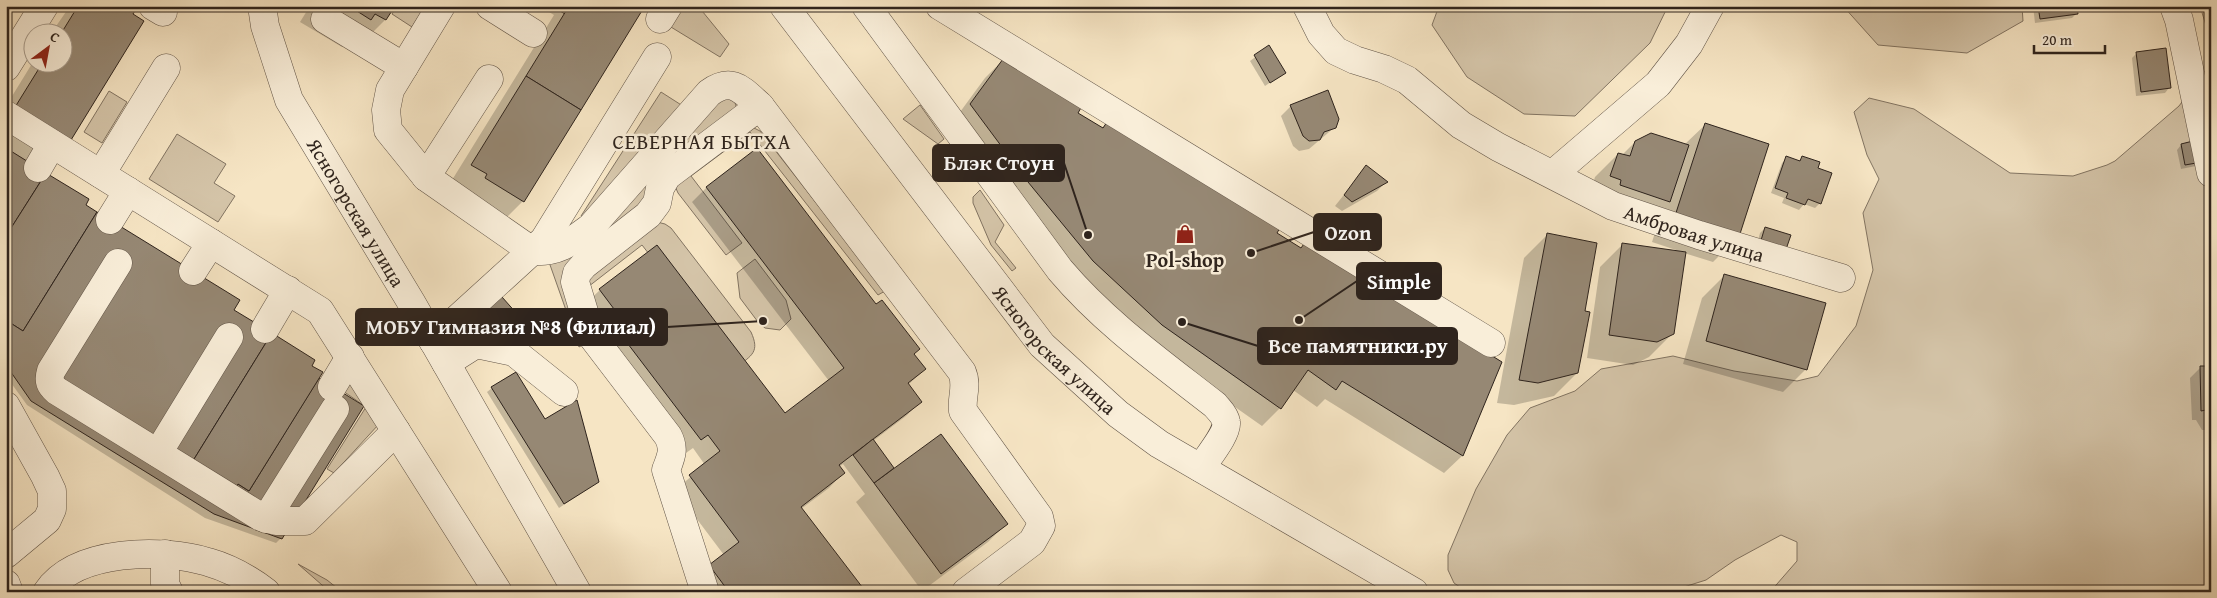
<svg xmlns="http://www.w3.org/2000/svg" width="2217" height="598" font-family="'Gentium Book Plus',serif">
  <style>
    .green { fill: #d4c4a8; stroke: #827462 }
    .shadow { fill: #0003 }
    .building { fill: #968874; stroke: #2f241d }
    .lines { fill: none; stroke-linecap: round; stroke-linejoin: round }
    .minor-casing { stroke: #615447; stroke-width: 29 }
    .minor { stroke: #f9eed9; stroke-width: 28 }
    .labels { text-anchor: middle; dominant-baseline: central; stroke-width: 5; stroke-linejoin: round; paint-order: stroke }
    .street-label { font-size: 20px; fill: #2f241d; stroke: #f9eed9 }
    .poi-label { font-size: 20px; font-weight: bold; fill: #2f241d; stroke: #f9eed9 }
    .neighbourhood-label { font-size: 21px; letter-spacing: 1px; fill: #2f241d; stroke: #f9eed9 }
    .leader { fill: none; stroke: #2f241d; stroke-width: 2 }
    .callout-dot { fill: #2f241d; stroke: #f9eed9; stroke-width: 2 }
    .callout { fill: #2f241d; stroke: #2f241d; stroke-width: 2 }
    .callout-label { font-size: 21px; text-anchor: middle; font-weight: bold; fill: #fff }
  </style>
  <rect width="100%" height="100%" fill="#f6e5c4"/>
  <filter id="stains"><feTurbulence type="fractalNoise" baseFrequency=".004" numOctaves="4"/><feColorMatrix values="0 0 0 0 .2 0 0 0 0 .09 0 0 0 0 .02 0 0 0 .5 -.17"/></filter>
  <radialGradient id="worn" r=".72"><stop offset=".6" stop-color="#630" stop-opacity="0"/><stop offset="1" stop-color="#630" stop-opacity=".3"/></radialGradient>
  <g class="green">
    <polygon points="397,6 425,6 412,27 392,14"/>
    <polygon points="677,6 698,6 729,44 720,57 666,24"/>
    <polygon points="1439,6 1668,6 1650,43 1575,116 1524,114 1467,77 1432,25"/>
    <polygon points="1843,6 2022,6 2023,21 1967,53 1878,45"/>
    <polygon points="2200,6 2211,6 2211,42"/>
    <polygon points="2211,63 2211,592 1770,592 1797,561 1797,542 1781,535 1735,560 1706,580 1668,592 1467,592 1454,583 1448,570 1448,555 1476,489 1507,435 1530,408 1575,391 1601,369 1673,356 1734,371 1797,381 1818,376 1856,326 1873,270 1863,213 1879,179 1867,155 1854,112 1869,98 1914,109 2010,173 2073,176 2107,165 2115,161 2179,106"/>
    <polygon points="109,91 127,102 102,143 84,132"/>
    <polygon points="661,92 686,108 585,219 581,216"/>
    <path d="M723,96c8,3 14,4 13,14l-88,92 -68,56 6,85 -7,4 -30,-85z"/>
    <polygon points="920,105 944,139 938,144 903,119"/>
    <polygon points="748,125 760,131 885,291 878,295 750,132 691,176 742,243 726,255 678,193 675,186"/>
    <polygon points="177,134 226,164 214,183 235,196 218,222 149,179"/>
    <polygon points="980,190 1004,225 995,242 1016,268 1012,271 991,245 973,203 973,197"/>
    <path d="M657,222l8,2 6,4 80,104c9,20 1,23 -14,35l-95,-122 -58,45v-12z"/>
    <polygon points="755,259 786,300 791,319 780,330 765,328 758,322 740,298 737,273"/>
    <polygon points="352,379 379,424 334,473 327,469 366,407 343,391"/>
    <polygon points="298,564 327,580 342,592 330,592"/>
  </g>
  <g class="shadow">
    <polygon points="70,6 130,6 32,161 84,205 310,366 318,379 281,538 276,543 205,518 164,492 27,405 6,376 6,106 33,62 62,62 62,32 52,32"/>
    <polygon points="310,6 393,6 385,20 357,48 347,42 342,47 300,22"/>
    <polygon points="539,6 637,6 523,201 495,229 444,193 554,15"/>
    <polygon points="2033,6 2076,6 2077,13 2072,18 2035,23"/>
    <polygon points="1269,47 1284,73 1265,86 1250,61"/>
    <polygon points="2137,53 2169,88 2165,93 2136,96 2132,58"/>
    <polygon points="1003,60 1076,113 1101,129 1107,123 1300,249 1306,243 1500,362 1462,456 1444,473 1325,399 1317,407 1293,390 1280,408 1262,426 1144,343 1075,279 952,123 985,78"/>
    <polygon points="1291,106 1335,127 1309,149 1299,151 1293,146 1281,116"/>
    <polygon points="1706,124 1736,239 1713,262 1684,253 1673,333 1649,357 1633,365 1587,358 1600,267 1623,244 1679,251 1652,242 1663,208 1646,225 1588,199 1595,177 1618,154 1622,155 1635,142 1684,145"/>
    <polygon points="2196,142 2196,166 2181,169 2177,150 2181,145"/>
    <polygon points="756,150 925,369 908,385 920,402 906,416 873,441 888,472 1006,524 988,542 922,591 856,502 865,494 843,464 839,467 843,473 829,488 801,509 864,592 704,592 695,581 724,555 675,490 705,465 693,448 686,453 595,334 585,304 600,290 657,247 785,415 829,381 692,202 706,188"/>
    <polygon points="1803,157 1816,169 1820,203 1815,208 1804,204 1799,210 1782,203 1784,198 1771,193 1782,163 1787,158 1798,162"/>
    <polygon points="1366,167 1386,182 1377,191 1342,211 1335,206"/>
    <polygon points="1765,228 1789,236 1755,251 1760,233"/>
    <polygon points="1547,235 1583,312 1577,373 1554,396 1514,405 1497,403 1524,258"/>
    <polygon points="1725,275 1806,369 1783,392 1683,364 1702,298"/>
    <polygon points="502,299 511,320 497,332 483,316"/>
    <polygon points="2211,367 2211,430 2202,430 2196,420 2192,420 2190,378 2200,368"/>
    <polygon points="492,388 544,421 598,482 559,508 487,392"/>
  </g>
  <g class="building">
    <polygon points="78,6 132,6 136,9 133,14 144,21 71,140 12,112 43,62 62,62 62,32"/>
    <polygon points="349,6 395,6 386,20 375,14 371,20"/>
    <polygon points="552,6 569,6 565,14"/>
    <polygon points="569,6 639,6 643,9 581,110 526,76"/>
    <polygon points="2038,6 2077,6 2078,14 2040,19"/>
    <polygon points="1269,45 1286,73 1270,83 1254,55"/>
    <polygon points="2166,48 2171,88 2141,92 2136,52"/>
    <polygon points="1003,59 1082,106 1078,113 1103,128 1107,122 1281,226 1277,233 1301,248 1306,241 1502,362 1463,456 1342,381 1336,390 1308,370 1281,409 1162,325 1093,261 1028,182 970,104"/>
    <polygon points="526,76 581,110 524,202 485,178 487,174 471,165"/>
    <polygon points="1328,90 1339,119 1336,128 1324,132 1320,140 1309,141 1303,136 1290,105"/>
    <polygon points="1705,123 1769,144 1738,240 1674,219"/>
    <polygon points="1651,133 1689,145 1670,202 1620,185 1621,180 1610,176 1618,153 1630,156 1635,141"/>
    <polygon points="2197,140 2202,162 2185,165 2181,144"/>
    <polygon points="6,148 46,173 6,236"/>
    <polygon points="757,148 876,304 882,300 920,349 914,354 926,369 908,383 922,402 839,465 845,473 801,507 866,592 729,592 709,565 739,542 689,475 720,451 708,435 701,440 609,319 617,313 599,289 657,245 785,413 844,368 706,187"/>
    <polygon points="1786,156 1800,161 1802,156 1820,162 1818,168 1832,173 1821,204 1808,199 1805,205 1786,198 1788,193 1775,188"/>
    <polygon points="1366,165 1388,182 1352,202 1344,195"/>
    <polygon points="46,173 89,199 86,205 97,212 23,331 12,324 9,330 6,328 6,236"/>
    <polygon points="97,212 240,300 234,310 272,333 191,464 235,490 238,484 249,491 319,378 364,406 282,539 214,514 31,401 6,365 6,328 9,330 12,324 23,331"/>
    <polygon points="1765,227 1791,235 1784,255 1759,247"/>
    <polygon points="1547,233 1597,243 1585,311 1590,312 1578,373 1538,383 1519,380"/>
    <polygon points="1622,243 1686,252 1674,334 1657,342 1609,335"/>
    <polygon points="1724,274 1826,303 1807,370 1706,341"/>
    <polygon points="502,297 518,315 502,328 487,310"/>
    <polygon points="272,333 315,360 312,366 323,372 249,491 238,484 235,490 191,464"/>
    <polygon points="2200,366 2211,366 2211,419 2206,410 2201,411"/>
    <polygon points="516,372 545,419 577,400 599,482 564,504 491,387"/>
    <polygon points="941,434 1008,524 941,574 874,483"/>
    <polygon points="873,439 894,468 874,483 853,455"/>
  </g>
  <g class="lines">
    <g class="minor-casing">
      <g id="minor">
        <polyline points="153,6 163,12"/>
        <path id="s1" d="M262,6l3,20 24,74 122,202 166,290"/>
        <polyline points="490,6 533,33"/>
        <path id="s2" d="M784,6l258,339 76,69 41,30 255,148"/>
        <path d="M866,6l194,264c45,53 100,92 155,135 4,5 10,10 11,17 2,11 -19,36 -25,46"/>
        <polyline points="940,6 1491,343"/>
        <path id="s3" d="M1307,6l14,28 15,17 19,9 29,9 23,11 54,45 37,22 115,59 86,29 142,43"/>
        <polyline points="2174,6 2179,20 2211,173"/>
        <polyline points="325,19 404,67"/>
        <polyline points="660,19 668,6"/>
        <polyline points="6,67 44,6"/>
        <polyline points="6,115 320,311 498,592"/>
        <polyline points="38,168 52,144"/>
        <polyline points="101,174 166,68"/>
        <polyline points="1553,174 1658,84 1689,44 1710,6"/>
        <polyline points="426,177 489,79"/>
        <polyline points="110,220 128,191"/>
        <path d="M532,251c26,2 39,-9 59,-24l118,-134c23,-17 33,-3 51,13"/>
        <polyline points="532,251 544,240 657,57"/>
        <path d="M118,263l-67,108c-3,10 -1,14 6,20l204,126 15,4h29l91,-90"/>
        <polyline points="193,271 211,243"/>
        <polyline points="265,329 288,290"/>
        <polyline points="433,341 532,251 426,177 388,130 386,110 390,90 441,6"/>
        <polyline points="446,363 476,344 514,352 564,392"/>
        <polyline points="332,387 350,357"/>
        <polyline points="6,406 45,476 52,491 52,509 47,520 6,554"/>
        <polyline points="158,453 229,337"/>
        <polyline points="266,519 335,409"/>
        <polyline points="165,554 165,584 169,592"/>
        <polyline points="6,584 9,592"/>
        <path d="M47,592c29,-43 116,-44 161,-30 21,6 41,17 58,30"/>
        <path d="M705,592l-39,-122c5,-13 9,-21 2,-34l-77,-101 -16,-53 2,-9 7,-8 64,-50 9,-12 3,-15 7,-12 93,-70 202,266c6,14 -1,25 1,39l76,106 2,9 -9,16 -66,50"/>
      </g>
    </g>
    <use href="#minor" class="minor"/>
  </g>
  <defs>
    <g id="shop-bare" transform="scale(1.5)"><path d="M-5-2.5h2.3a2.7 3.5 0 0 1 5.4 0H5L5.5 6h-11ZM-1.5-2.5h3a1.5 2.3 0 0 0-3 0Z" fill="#8f2418" stroke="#f9eed9" stroke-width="2.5" paint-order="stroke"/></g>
  </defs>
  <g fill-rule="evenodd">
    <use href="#shop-bare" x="1185" y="234"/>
  </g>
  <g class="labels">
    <g class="street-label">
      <text stroke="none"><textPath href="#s1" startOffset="229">Ясногорская улица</textPath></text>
      <text stroke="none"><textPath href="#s3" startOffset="459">Амбровая улица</textPath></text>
      <text stroke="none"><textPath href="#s2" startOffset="438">Ясногорская улица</textPath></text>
    </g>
    <g class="poi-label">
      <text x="1185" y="259">Pol-shop</text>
    </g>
    <g class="neighbourhood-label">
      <text x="702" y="141">СЕВЕРНАЯ БЫТХА</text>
    </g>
  </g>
  <path class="leader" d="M1088 235L1064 163M1251 253L1314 232M1299 320L1357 281M763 321L667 327M1182 322L1258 346"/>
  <g class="callout-dot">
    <circle cx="1088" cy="235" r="5"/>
    <circle cx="1251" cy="253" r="5"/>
    <circle cx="1299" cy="320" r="5"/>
    <circle cx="763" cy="321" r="5"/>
    <circle cx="1182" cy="322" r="5"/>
  </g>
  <g class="callout">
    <rect x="933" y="145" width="131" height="36" rx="5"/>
    <rect x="1314" y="214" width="67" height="36" rx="5"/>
    <rect x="1357" y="263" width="84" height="36" rx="5"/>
    <rect x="356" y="309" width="311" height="36" rx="5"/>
    <rect x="1258" y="328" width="199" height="36" rx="5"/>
  </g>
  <g class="callout-label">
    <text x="999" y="170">Блэк Стоун</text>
    <text x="1348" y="240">Ozon</text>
    <text x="1399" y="289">Simple</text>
    <text x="511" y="334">МОБУ Гимназия №8 (Филиал)</text>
    <text x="1358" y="353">Все памятники.ру</text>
  </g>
  <rect width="2217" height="598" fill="none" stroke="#f6e5c4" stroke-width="25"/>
  <rect x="8" y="8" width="2202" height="583" fill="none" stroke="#2f241d" stroke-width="2.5"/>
  <rect x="12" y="12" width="2192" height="573" fill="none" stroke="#2f241d"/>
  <g transform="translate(48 48) rotate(32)"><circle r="24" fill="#f9eed9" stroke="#a89d8e"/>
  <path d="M0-4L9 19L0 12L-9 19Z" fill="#8f2418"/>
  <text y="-8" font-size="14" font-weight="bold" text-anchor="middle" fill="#2f241d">С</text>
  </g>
  <path d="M2034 45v8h71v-8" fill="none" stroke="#2f241d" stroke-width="2.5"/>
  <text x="2042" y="45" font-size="15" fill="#2f241d" stroke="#f9eed9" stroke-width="4" paint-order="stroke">20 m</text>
  <rect width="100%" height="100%" filter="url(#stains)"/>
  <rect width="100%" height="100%" fill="url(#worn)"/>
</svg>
